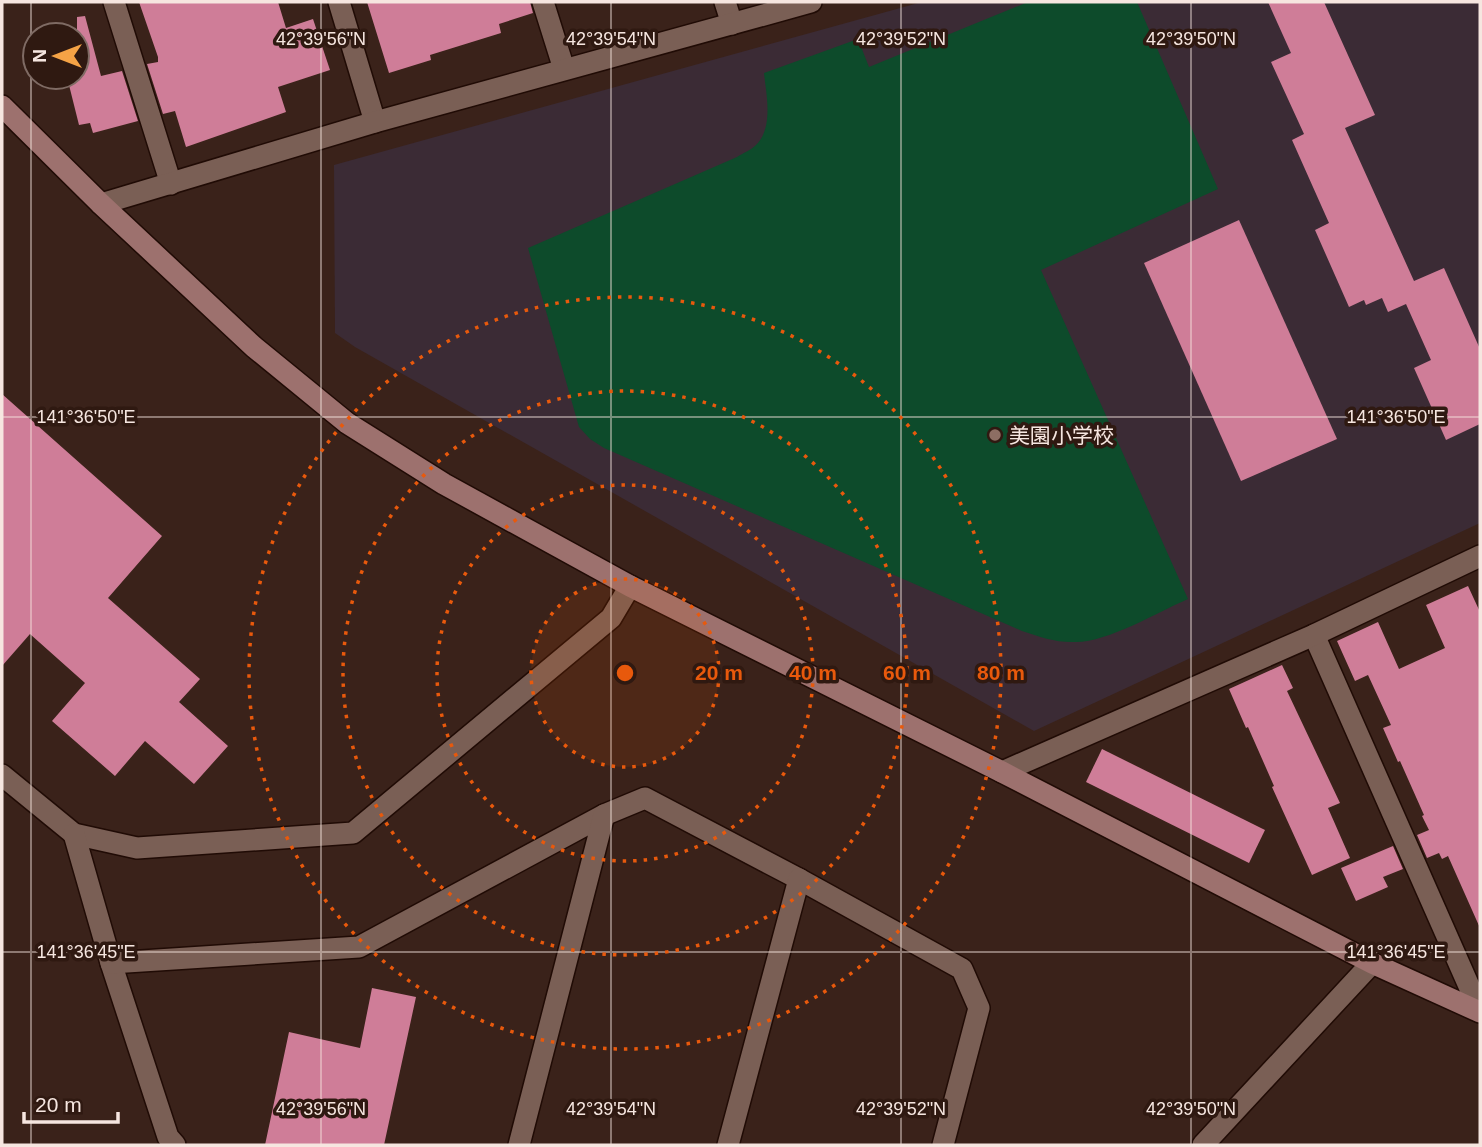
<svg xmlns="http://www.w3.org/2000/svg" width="1482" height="1147" font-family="Arial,'Noto Sans JP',sans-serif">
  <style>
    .education { fill: #3b2b35 }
    .pitch { fill: #0d4b2b }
    .building { fill: #cf7d98 }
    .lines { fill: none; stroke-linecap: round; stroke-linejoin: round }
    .street-casing { stroke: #200b05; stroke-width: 24 }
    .secondary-casing { stroke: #200b05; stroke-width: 24 }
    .street { stroke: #7a5f55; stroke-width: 21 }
    .secondary { stroke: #9d716e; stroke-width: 21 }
    .ticks { fill: none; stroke: #f6e6e0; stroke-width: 2; stroke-opacity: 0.45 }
    .ring { fill: none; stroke: #e8590c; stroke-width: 3.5; stroke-dasharray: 3.5 7 }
    .education-dot { fill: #8d6e63; stroke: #2f1911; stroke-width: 2.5 }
    .labels { text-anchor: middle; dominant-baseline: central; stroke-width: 7; stroke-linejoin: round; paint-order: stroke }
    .poi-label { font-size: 21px; fill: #f6e6e0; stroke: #2f1911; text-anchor: start }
    .ticks-label { font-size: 18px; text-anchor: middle; fill: #f6e6e0; stroke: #2f1911; stroke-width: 7; stroke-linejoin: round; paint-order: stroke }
    .centre { fill: #e8590c; stroke: #2f1911; stroke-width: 3.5 }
    .ring-label { font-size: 21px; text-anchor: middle; font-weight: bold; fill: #e8590c; stroke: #2f1911; stroke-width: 7; stroke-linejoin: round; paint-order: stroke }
  </style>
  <rect width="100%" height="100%" fill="#3a221a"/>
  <polygon class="education" points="922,2 1480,2 1480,523 1034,731 355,347 335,333 334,165"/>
  <path class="pitch" d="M1028,2h109l81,187 -177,81 147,329c-30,13 -80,43 -112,43 -19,1 -36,-5 -54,-11l-418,-183 -14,-9 -11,-12 -51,-179 209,-91c6,-4 14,-7 19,-12 18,-18 10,-51 8,-72l94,-34 11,28z"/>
  <g class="building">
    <polygon points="139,2 278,2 286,28 313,19 330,70 278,87 286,112 186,147 175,111 163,114 147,64 158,62 158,57"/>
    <polygon points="367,2 530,2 533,13 499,24 501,33 430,55 431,60 389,73"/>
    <polygon points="1268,2 1324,2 1375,115 1345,128 1414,281 1444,268 1480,349 1480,424 1446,440 1414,368 1431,360 1406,304 1388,312 1382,298 1366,305 1364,300 1349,307 1315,230 1329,223 1292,140 1304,134 1271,62 1291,53"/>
    <polygon points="85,16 101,76 122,71 138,121 93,133 90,123 79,125 67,77 77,77 77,17"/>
    <polygon points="1239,220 1337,439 1241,481 1144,263"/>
    <polygon points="2,394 162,536 108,598 200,679 179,702 228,746 194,784 145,741 115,776 52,721 85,683 30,634 2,666"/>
    <polygon points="1468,586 1480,612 1480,928 1448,856 1442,859 1439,853 1427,858 1417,835 1429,830 1422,816 1424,815 1400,761 1398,762 1383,728 1391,725 1368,675 1355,681 1337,641 1378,622 1399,669 1445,648 1426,605"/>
    <polygon points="1282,665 1293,688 1287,691 1340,803 1328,808 1350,858 1312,875 1272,787 1274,786 1248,727 1246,728 1229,689"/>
    <polygon points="1102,749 1265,830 1249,863 1086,782"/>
    <polygon points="1393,846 1403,869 1383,877 1388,887 1356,901 1341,868"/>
    <polygon points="372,988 416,997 384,1145 265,1145 289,1032 360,1048"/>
  </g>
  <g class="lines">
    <g class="street-casing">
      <g id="street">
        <polyline points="114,2 171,184"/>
        <polyline points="339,2 375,122"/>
        <polyline points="543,2 564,69"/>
        <polyline points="725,2 732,24"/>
        <polyline points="101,204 375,122 811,2"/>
        <polyline points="1314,635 1480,1011"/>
        <polyline points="1002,772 1314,635 1480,556"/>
        <polyline points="2,775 74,834 137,848 353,833 611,618 630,586"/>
        <polyline points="74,834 111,963 168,1137 175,1145"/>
        <polyline points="111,963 359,947 604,815 645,798 799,879 962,969 979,1008 943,1145"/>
        <polyline points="519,1145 604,815"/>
        <polyline points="728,1145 799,879"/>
        <polyline points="1203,1145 1372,963"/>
      </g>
    </g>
    <g class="secondary-casing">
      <polyline id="secondary" points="2,106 101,204 254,347 347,423 444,484 630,586 1002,772 1372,963 1480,1012"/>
    </g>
    <use href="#street" class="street"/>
    <use href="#secondary" class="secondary"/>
  </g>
  <path class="ticks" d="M31,2v1143M321,2v1143M611,2v1143M901,2v1143M1191,2v1143M2,417h1478M2,952h1478"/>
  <circle cx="625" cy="673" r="94" fill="#e8590c" fill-opacity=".12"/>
  <g class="ring">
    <circle cx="625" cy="673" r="94"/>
    <circle cx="625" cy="673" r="188"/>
    <circle cx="625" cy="673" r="282"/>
    <circle cx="625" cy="673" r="376"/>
  </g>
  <circle class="education-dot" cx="995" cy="435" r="7"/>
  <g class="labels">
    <g class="poi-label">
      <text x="1009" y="435">美園小学校</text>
    </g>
  </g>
  <g class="ticks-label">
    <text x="321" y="45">42°39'56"N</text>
    <text x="611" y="45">42°39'54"N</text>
    <text x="901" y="45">42°39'52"N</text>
    <text x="1191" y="45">42°39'50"N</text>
    <text x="1396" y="423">141°36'50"E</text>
    <text x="86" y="423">141°36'50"E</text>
    <text x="1396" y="958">141°36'45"E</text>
    <text x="86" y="958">141°36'45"E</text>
    <text x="321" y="1115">42°39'56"N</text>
    <text x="611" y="1115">42°39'54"N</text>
    <text x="901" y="1115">42°39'52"N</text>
    <text x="1191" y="1115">42°39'50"N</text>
  </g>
  <circle cx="625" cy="673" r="10" class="centre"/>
  <g class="ring-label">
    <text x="719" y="680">20 m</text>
    <text x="813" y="680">40 m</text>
    <text x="907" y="680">60 m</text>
    <text x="1001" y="680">80 m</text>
  </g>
  <rect width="1482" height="1147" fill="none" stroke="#f6e6e0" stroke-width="7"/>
  <g transform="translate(56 56) rotate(270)"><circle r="33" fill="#2f1911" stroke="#7f6b64" stroke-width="2"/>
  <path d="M0-5L12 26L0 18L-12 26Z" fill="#f5a346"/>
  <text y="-10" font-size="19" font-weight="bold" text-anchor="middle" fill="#f6e6e0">N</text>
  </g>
  <path d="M24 1112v10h94v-10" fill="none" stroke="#f6e6e0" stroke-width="3.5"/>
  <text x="35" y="1112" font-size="21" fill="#f6e6e0" stroke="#2f1911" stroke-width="5" paint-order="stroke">20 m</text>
</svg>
